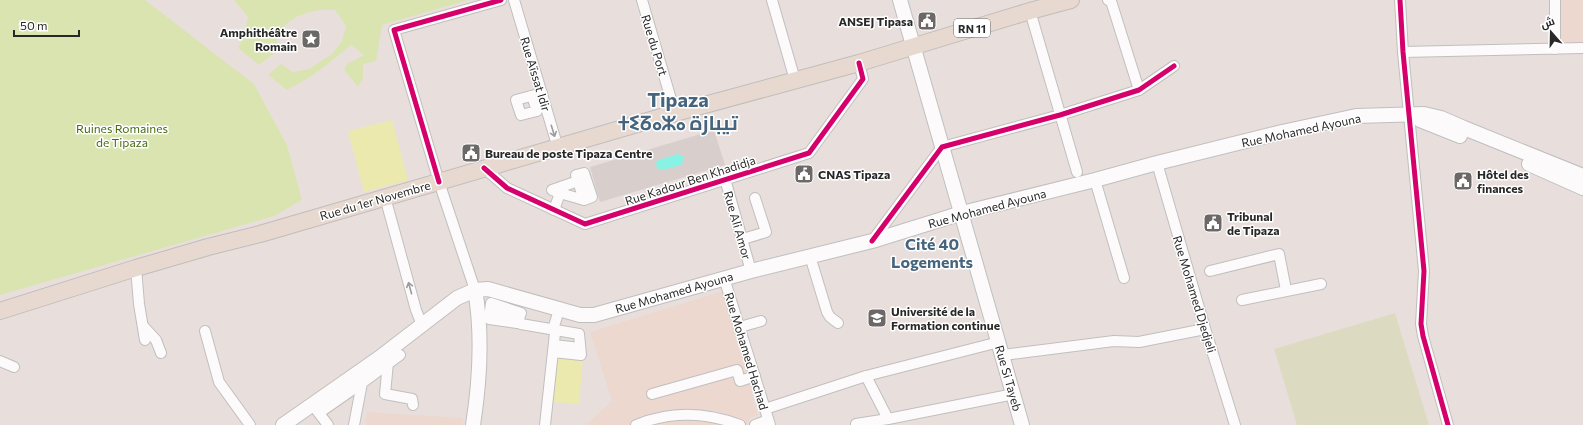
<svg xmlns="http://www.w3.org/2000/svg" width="1583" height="425" font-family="Commissioner,Cairo,'Noto Sans Tifinagh',sans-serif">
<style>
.education{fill:#ecd8cf}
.green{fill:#dae4b1}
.cemetery{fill:#dcdbc2}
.pitch{fill:#ebe9ae}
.plaza{fill:#d8cfcc}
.water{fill:#88f2e5}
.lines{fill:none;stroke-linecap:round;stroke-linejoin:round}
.street-casing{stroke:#c0bfbf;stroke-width:12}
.secondary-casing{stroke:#c0bfbf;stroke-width:16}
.primary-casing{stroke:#c0bdbb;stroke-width:18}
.street{stroke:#fcfafa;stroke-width:10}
.secondary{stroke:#fcfafa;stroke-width:14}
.primary{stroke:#e8d9d0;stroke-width:16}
.cycleway-casing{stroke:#fff;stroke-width:8}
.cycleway{stroke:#d6006c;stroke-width:5}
.oneway{stroke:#9d9c9c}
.labels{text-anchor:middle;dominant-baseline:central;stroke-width:3;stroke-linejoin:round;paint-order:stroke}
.shield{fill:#fff;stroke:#686868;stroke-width:1}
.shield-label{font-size:11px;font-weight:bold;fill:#282828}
.poi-label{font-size:12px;font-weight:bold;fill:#282828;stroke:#fff;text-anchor:start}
.street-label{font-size:12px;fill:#282828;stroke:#fff}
.park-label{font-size:12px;fill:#466b12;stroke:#fff}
.district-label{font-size:16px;font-weight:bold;fill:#45647d;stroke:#fff}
.town-label{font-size:20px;font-weight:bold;fill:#45647d;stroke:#fff}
</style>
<rect width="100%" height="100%" fill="#e8dfdc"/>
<g class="education">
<rect x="1560" y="0" width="23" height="43"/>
<polygon points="723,291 748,371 754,403 758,415 749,418 748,425 586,425 612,401 590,332"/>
<polygon points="367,412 464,418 463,425 366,425"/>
</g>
<g class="green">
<polygon points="0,0 145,0 254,84 287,145 302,200 274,216 0,295"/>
<path d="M234,0H468L382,25L376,61L363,64V78L358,87L344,70L347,64L364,55L351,45C331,62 311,78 287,90L268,75L281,64L293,72L309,69L332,54L342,41L346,26L335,10C314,8 287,15 278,36C276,41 276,47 276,52L259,65L238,48L244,36L248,17Z"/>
</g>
<polygon class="cemetery" points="1395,313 1429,425 1297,425 1274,349"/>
<g class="pitch">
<polygon points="392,120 408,180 364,192 348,131"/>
<polygon points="557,356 583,358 579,404 553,402"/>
</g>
<polygon class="plaza" points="714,130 725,165 600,202 590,167"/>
<polygon class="water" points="678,154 683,156 684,159 681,165 662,170 657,168 656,163 658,160"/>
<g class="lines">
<defs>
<g id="street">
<polyline points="514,0 558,148"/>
<polyline points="642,0 675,113"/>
<polyline points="772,0 795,80"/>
<polyline points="1108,0 1111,1 1139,90"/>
<polyline points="1400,0 1403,52 1424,271 1421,324 1423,336 1448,425"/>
<polyline points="1555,0 1555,49"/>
<polyline points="1030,11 1077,172"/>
<polyline points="1403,52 1583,48"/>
<polyline points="532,96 537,111 521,115 516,100 542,93"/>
<polyline points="1157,163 1204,325 1235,425"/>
<polyline points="484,168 507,188 585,224 809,153 863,79 859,63"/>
<polyline points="725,179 751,271"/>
<polyline points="1095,180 1124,278"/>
<polyline points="562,187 560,193 552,190 578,181"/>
<polyline points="385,197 416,310 422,325"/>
<polyline points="554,210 560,193 584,200 592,197 584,173 576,175 584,200"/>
<polyline points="743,239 766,232 755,198"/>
<polyline points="872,241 942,147 1060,115 1139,90 1174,66"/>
<polyline points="810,256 827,312 830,317 838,323"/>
<polyline points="136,268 139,304 145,340"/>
<polyline points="1210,271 1279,254 1286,290"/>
<polyline points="724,278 770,425"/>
<polyline points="475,290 439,182 394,30 501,0"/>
<polyline points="1242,300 1321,284"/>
<polyline points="490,311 515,316 518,322 517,323 489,319 491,303 521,313 518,322 521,324 579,334 581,355 553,352"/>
<polyline points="143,326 156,340 161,353"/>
<polyline points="740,327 761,321"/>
<polyline points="205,331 219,382 250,425"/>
<polyline points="554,345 580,348"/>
<polyline points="1003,355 1114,341 1139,342 1205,329"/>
<polyline points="0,361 14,367"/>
<polyline points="388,362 385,394 412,399 413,405"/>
<polyline points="866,376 888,419"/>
<polyline points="652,394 737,370 740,381 755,376"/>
<polyline points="315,408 328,425"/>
<polyline points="765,409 866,376 999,342"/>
<polyline points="319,413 362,383"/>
<polyline points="856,424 888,419 1014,394"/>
<polyline points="354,425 362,383 400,355"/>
<polyline points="545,425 555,333 554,326 559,310"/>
<path d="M636,425C670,411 706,412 740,425"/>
<polyline points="755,425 768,420"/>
</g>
<g id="secondary">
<polyline points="900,0 1022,425"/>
<polyline points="1420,120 1460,136"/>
<polyline points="1529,164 1583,188"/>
<polyline points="283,425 379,358 457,298 475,290 488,289 580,315 594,315 751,271 872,241 962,213 1095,180 1157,163 1282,132 1356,116 1424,114 1441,118 1464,128 1583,176"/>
<path d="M473,425C480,380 483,335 475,290"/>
</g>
<polyline id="primary" points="0,311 136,268 208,247 260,234 675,113 859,63 1030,11 1071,0"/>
</defs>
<use href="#street" class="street-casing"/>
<use href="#secondary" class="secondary-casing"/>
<use href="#primary" class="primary-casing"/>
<use href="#street" class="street"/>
<use href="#secondary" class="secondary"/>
<use href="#primary" class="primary"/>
<defs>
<g id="cycleway">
<polyline points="1400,0 1403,52 1424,271 1421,324 1423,336 1448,425"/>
<polyline points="484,168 507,188 585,224 809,153 863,79 859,63"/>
<polyline points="439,182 394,30 501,0"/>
<polyline points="872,241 942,147 1060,115 1139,90 1174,66"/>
</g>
</defs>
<use href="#cycleway" class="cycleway-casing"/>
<use href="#cycleway" class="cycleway"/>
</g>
<defs><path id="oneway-shaft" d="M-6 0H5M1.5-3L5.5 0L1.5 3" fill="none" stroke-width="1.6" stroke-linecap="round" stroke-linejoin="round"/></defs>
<g class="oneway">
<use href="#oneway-shaft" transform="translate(553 131) rotate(73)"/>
<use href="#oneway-shaft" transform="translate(410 288) rotate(-105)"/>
</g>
<defs>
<symbol id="civic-square" viewBox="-11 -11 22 22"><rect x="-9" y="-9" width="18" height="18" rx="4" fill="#6b6867" stroke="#fff"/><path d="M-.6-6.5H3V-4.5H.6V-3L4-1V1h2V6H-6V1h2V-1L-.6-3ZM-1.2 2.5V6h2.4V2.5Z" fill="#fff"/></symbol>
<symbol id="sight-square" viewBox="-11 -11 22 22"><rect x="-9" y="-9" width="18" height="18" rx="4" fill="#6b6867" stroke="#fff"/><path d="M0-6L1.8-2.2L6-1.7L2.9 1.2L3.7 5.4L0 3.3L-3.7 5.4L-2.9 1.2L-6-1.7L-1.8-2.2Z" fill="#fff"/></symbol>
<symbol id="university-square" viewBox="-11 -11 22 22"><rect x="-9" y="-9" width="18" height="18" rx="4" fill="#6b6867" stroke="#fff"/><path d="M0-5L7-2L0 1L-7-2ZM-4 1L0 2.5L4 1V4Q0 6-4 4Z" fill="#fff"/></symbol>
</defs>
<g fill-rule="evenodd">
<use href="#civic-square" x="916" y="10" width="22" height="22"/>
<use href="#sight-square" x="300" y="28" width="22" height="22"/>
<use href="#civic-square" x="460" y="142" width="22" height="22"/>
<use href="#civic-square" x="793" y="163" width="22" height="22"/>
<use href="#civic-square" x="1452" y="170" width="22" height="22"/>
<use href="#civic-square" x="1202" y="212" width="22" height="22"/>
<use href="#university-square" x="866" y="307" width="22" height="22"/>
</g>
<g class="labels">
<rect class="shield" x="954" y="19" width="36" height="18" rx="3"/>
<g class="shield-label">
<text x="972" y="28">RN 11</text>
</g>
<g class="poi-label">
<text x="913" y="21" text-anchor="end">ANSEJ Tipasa</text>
<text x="297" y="32" text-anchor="end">Amphithéâtre<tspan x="297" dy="14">Romain</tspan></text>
<text x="485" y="153">Bureau de poste Tipaza Centre</text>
<text x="818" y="174">CNAS Tipaza</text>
<text x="1477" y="174">Hôtel des<tspan x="1477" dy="14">finances</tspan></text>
<text x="1227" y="216">Tribunal<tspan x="1227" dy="14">de Tipaza</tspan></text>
<text x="891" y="311">Université de la<tspan x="891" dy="14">Formation continue</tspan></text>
</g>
<g class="street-label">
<text transform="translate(655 45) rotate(73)">Rue du Port</text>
<text transform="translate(536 74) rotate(73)">Rue Aïssat Idir</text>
<text transform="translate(1301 130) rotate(-12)">Rue Mohamed Ayouna</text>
<text transform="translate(690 180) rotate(-18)">Rue Kadour Ben Khadidja</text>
<text transform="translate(375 200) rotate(-16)">Rue du 1er Novembre</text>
<text transform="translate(987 208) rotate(-15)">Rue Mohamed Ayouna</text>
<text transform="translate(738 225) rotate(74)">Rue Ali Amor</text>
<text transform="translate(674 292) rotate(-16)">Rue Mohamed Ayouna</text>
<text transform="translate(1195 294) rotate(73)">Rue Mohamed Djedjeli</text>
<text transform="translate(747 351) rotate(73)">Rue Mohamed Hachad</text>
<text transform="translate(1009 378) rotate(74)">Rue Si Tayeb</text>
</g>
<g class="park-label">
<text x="122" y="128">Ruines Romaines<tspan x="122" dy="14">de Tipaza</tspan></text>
</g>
<g class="district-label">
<text x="932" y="243">Cité 40<tspan x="932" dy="18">Logements</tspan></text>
</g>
<g class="town-label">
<text x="678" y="99">Tipaza<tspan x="678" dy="23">ⵜⵉⵒⴰⵣⴰ تيبازة</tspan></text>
</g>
</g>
<g transform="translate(1551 32) rotate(340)" stroke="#ffffff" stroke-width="3" paint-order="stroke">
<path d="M0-3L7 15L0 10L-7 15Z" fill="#282828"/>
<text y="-6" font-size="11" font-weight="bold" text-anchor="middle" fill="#282828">ش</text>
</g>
<path d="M14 30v6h65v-6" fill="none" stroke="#282828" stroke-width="2"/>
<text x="20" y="30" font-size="12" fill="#282828" stroke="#ffffff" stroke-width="3" paint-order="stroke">50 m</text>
</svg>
